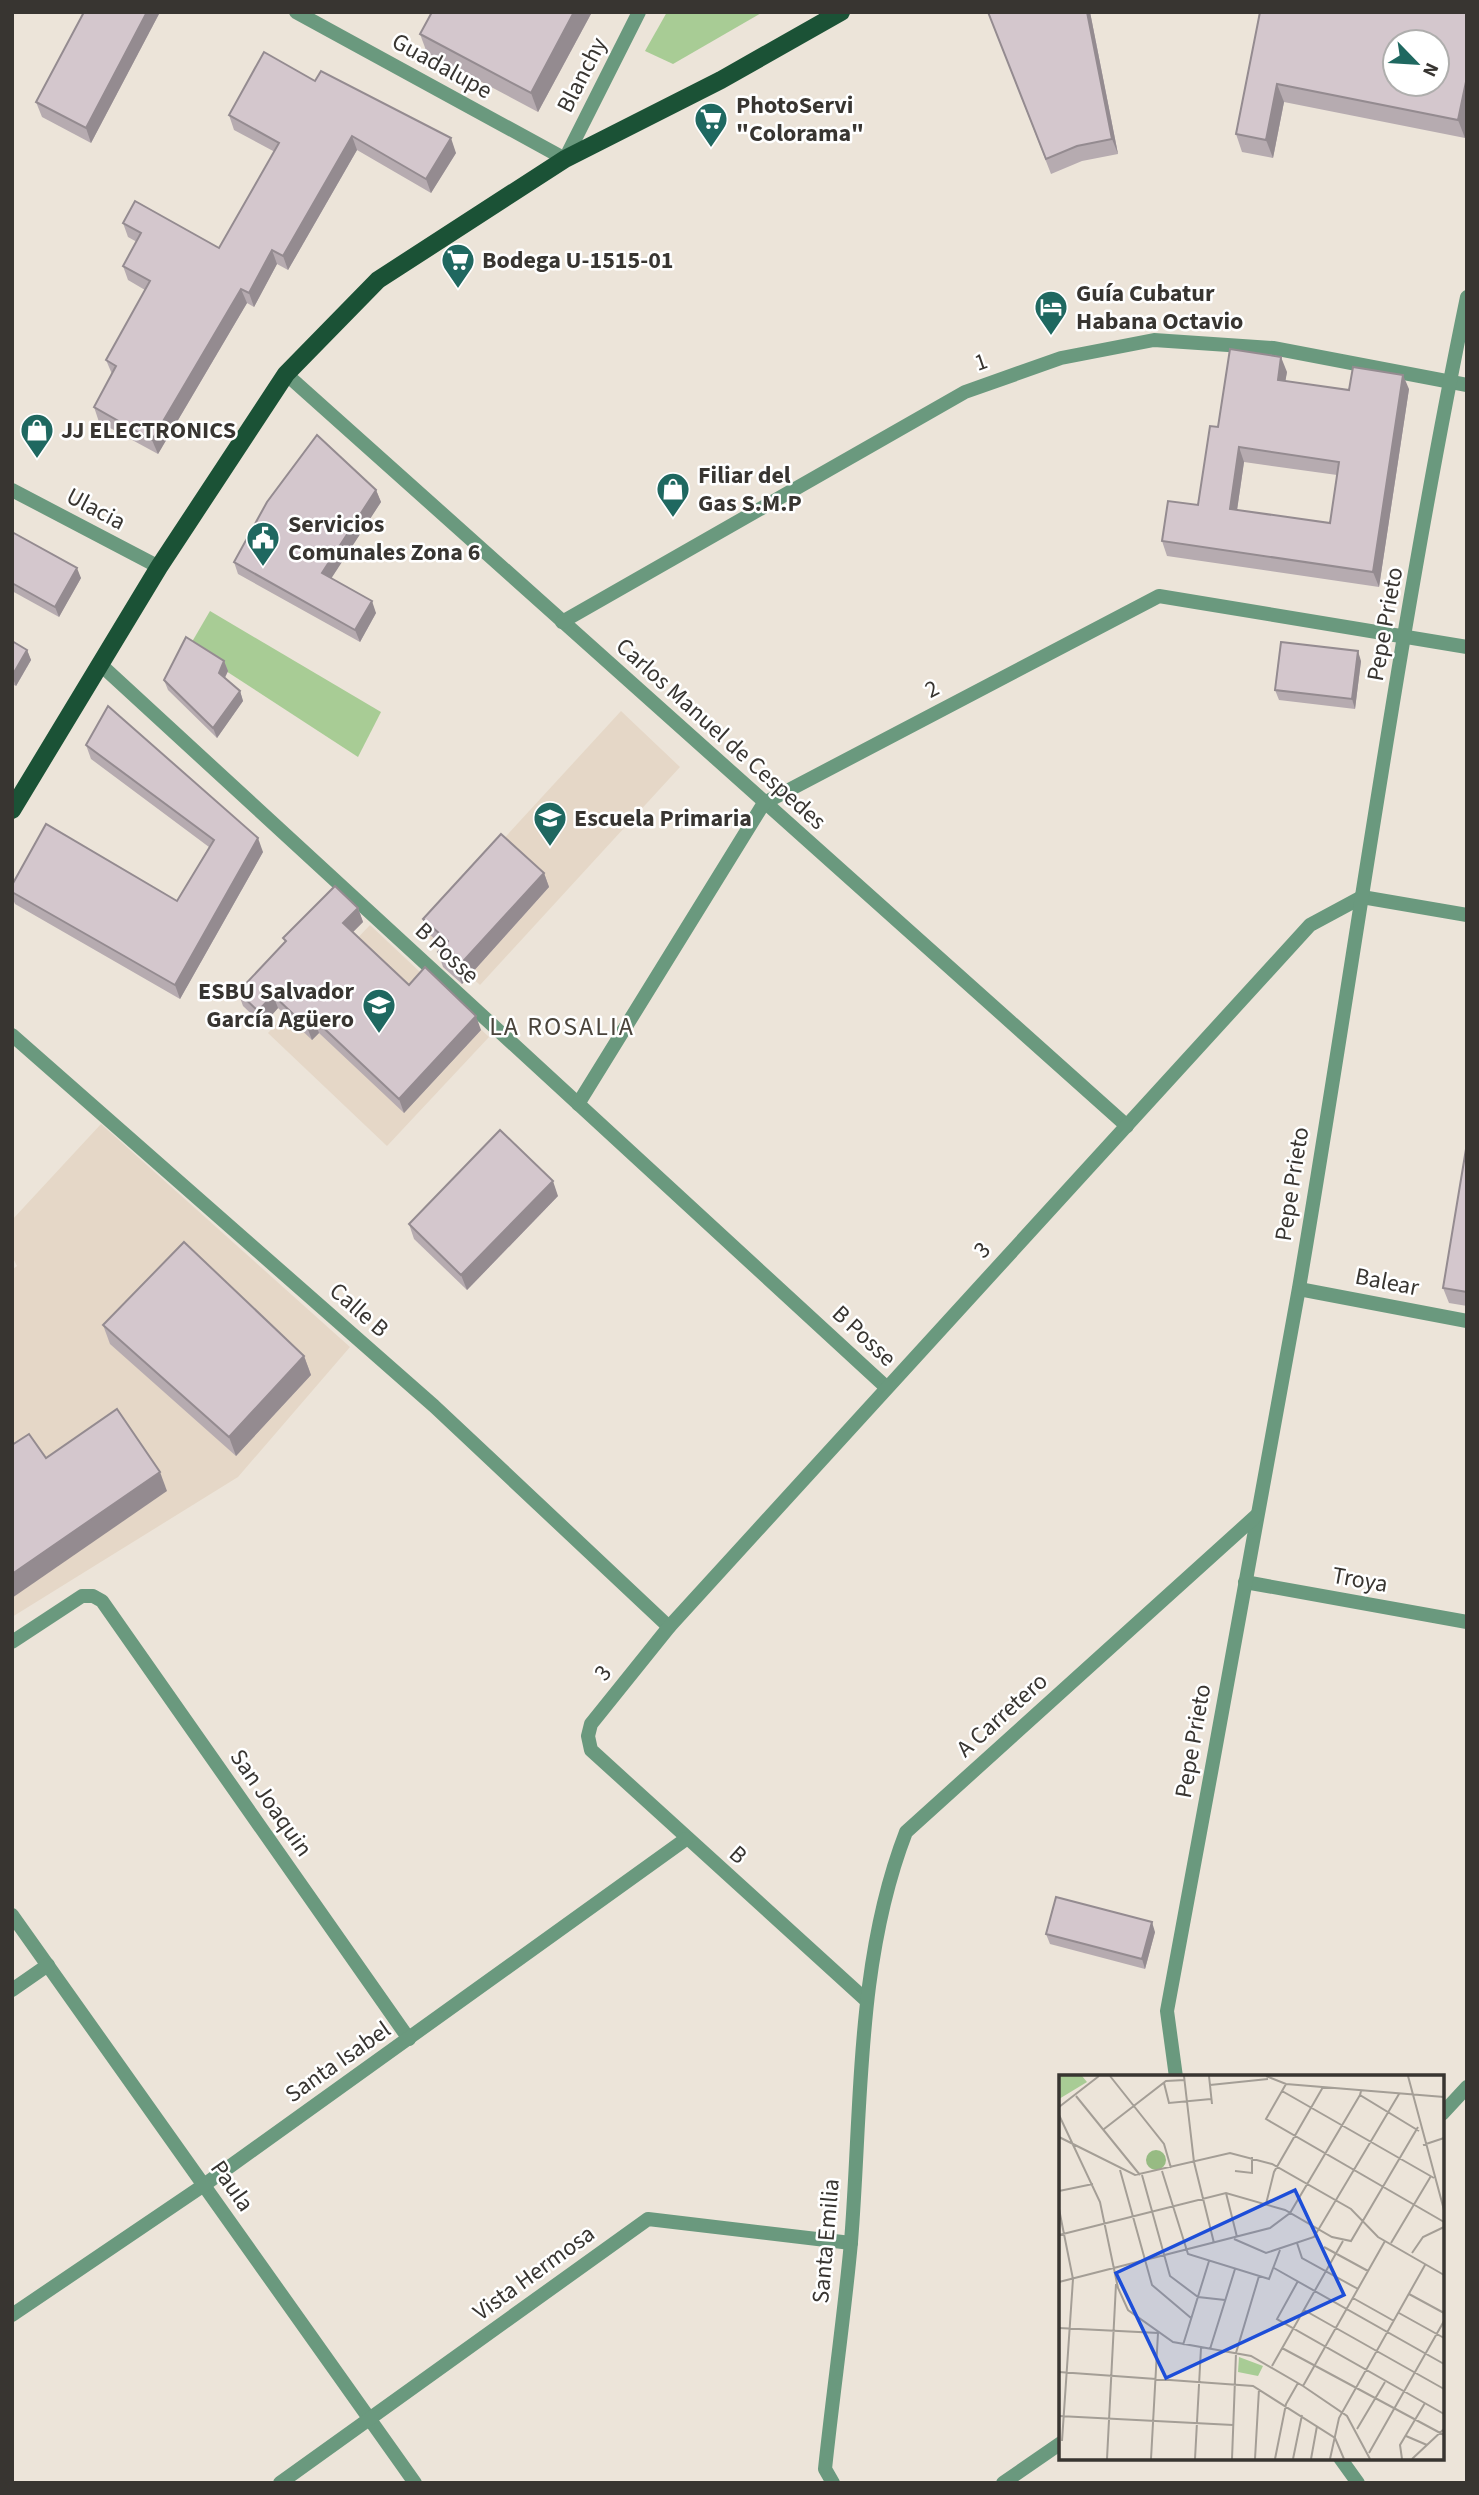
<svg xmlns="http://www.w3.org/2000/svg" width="1479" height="2495" font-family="'Source Sans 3',sans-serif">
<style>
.built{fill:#e5d7c7}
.green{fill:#a8cc95}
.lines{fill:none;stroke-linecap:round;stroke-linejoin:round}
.street{stroke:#6a997e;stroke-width:14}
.primary{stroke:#1b5236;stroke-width:18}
.wall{fill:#b6abb0;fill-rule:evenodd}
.shaded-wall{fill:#948b90}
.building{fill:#d4c7cd;stroke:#948b90;stroke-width:2;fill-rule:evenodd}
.labels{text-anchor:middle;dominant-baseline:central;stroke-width:5;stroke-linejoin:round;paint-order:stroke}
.street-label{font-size:24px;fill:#383531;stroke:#fff}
.poi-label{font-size:24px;font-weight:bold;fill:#383531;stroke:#fff;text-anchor:start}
.neighbourhood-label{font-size:26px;letter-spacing:2px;fill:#4a443b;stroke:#fff}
.inset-road{fill:none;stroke:#a49e96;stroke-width:2}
.view{fill:#1d4ed8;fill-opacity:0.15;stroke:#1d4ed8;stroke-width:3.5}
.inset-edge{fill:none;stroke:#383531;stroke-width:3.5}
</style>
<rect width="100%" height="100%" fill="#ece4d9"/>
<g class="built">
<polygon points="621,711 680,767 480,985 420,930"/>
<polygon points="370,925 489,1037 387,1146 268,1033"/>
<polygon points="101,1124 350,1347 238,1477 12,1617 12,1270 17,1266 12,1256 12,1220"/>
</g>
<g class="green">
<polygon points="667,12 763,12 673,64 645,51"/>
<polygon points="210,611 381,712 358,757 189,647"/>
</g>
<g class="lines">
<g class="street">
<polyline points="296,12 565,159 639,12"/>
<polyline points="286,374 1127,1126"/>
<polyline points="12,490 159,567"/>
<polyline points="562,622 965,392 1061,358 1154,340 1273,348 1467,385"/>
<polyline points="101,665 886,1387"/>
<polyline points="12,1035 434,1406 669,1627"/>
<polyline points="578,1104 764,803 1159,596 1467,647"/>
<polyline points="1299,1289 1467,1321"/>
<polyline points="1245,1582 1467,1622"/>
<polyline points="12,1642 82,1596 93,1596 102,1601 409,2039"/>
<polyline points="12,1915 415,2483"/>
<polyline points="12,1990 48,1965"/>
<polyline points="867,2001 591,1750 588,1736 591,1724 669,1627 1310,925 1362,897 1467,915"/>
<path d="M1176,2077L1167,2011C1211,1770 1257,1530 1299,1288C1355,958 1399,625 1467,297"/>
<polyline points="1442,2114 1467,2087"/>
<polyline points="12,2315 204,2185 686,1839"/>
<polyline points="1340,2458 1358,2483"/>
<polyline points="280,2483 648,2219 851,2243"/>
<path d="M833,2483L825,2469C833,2393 844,2318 851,2242C862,2105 856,1961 906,1832L1257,1515"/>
<polyline points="1003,2483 1061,2443"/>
</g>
<polyline class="primary" points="12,810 159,567 286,374 378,280 565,159 721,80 841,12"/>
</g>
<g class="wall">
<polygon points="84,12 160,12 91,143 42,117 36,102"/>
<polygon points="592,12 538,112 427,53 420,34"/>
<polygon points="988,12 1090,12 1118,154 1082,161 1051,174"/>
<polygon points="1260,12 1467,12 1465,138 1284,102 1273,158 1242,152 1236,134"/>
<polygon points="315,81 456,153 431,193 357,150 288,270 277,264 254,307 247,303 158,454 99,422 94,407 112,374 106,360 145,290 128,280 123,266 137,242 128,237 123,223 219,248 275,152 234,130 229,115"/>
<path d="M1287,372L1285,381L1349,390L1409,389L1379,587L1167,556L1162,541L1198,505L1218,427ZM1244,462L1337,475L1330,523L1237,510Z"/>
<polygon points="376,490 381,502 331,578 376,613 360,642 238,574 234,562"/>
<polygon points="12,532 81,578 59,617 12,591"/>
<polygon points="12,641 27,650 31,660 16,686 12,684"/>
<polygon points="224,661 228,671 225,678 240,691 243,701 217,738 168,690 164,680"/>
<polygon points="1361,661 1355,709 1279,700 1275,690"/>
<polygon points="86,745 263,852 180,999 15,904 12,897 12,885 177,901 209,847 91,759"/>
<polygon points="544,873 549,887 462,984 443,967 438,952 443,946 429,934 423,919"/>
<polygon points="358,908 363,922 353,932 409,985 481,1030 404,1113 319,1033 312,1040 278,1008 263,1025 243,1006 238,992 285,942 283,938"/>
<polygon points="1467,1143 1467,1306 1449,1303 1443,1288"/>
<polygon points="558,1196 467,1290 414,1239 409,1224"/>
<polygon points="103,1325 304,1356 311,1375 236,1456 110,1344"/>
<polygon points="1155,1932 1145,1969 1050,1944 1046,1934"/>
</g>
<g class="shaded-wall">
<polygon points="147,12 160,12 91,143 86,128"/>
<polygon points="574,12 592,12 538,112 531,93"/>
<polygon points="1087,12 1090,12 1118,154 1112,139"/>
<polygon points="1467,77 1467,128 1465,138 1458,120"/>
<polygon points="1277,84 1284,102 1273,158 1266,140"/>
<polygon points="352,136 357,150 288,270 283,256"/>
<polygon points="451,138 456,153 431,193 426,179"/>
<polygon points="272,250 277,264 254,307 249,293"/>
<polygon points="241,289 247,303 158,454 152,440"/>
<polygon points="1281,357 1287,372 1283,395 1278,380"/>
<polygon points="1403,375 1409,389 1379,587 1373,572"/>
<polygon points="1239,447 1244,462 1235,524 1230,509"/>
<polygon points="376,490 381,502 327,585 322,573"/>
<polygon points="77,568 81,578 59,617 55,607"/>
<polygon points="372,601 376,613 360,642 355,630"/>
<polygon points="27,650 31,660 16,686 12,676"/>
<polygon points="1358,651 1361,661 1355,709 1352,699"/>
<polygon points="224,661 228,671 222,683 219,673"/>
<polygon points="240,691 243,701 217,738 213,728"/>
<polygon points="258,838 263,852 180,999 175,985"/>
<polygon points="544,873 549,887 462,984 456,969"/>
<polygon points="358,908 363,922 348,937 343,923"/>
<polygon points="273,995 278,1008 263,1025 258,1011"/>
<polygon points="476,1016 481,1030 404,1113 399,1099"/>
<polygon points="314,1019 319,1033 312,1040 307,1027"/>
<polygon points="553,1181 558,1196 467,1290 461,1275"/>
<polygon points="304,1356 311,1375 236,1456 229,1437"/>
<polygon points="160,1472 167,1491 12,1598 12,1574"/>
<polygon points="1152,1922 1155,1932 1145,1969 1142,1959"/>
</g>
<g class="building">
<polygon points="84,12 147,12 86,128 36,102"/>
<polygon points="432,12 574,12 531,93 420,34"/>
<polygon points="988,12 1087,12 1112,139 1077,146 1046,159"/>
<path d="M1260,12H1467V77L1458,120L1277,84L1266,140L1236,134ZM1395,42H1437V84H1395Z"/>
<polygon points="264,52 315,81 321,71 451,138 426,179 352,136 283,256 272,250 249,293 241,289 152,440 94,407 116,366 106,360 150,281 123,266 141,233 123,223 135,201 219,248 279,143 229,115"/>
<path d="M1230,349L1281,357L1278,380L1349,390L1353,367L1403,375L1373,572L1162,541L1168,501L1198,505L1210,426L1218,427ZM1239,447L1339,462L1330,523L1230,509Z"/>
<polygon points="317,435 376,490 322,573 372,601 355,630 234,562 267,502"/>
<polygon points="12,532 77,568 55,607 12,583"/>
<polygon points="186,637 224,661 219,673 240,691 213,728 164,680"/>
<polygon points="12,641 27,650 12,676"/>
<polygon points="1281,642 1358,651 1352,699 1275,690"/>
<polygon points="108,706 258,838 175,985 12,892 12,885 46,824 177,901 214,840 86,745"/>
<polygon points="501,834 544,873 456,969 438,952 448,941 423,919"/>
<polygon points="335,886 358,908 343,923 409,985 425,967 476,1016 399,1099 314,1019 307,1027 273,995 258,1011 238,992 286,941 283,938"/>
<polygon points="500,1130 553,1181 461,1275 409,1224"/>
<polygon points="1467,1143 1467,1292 1443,1288"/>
<polygon points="184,1242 304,1356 229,1437 103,1325"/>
<polygon points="117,1409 160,1472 12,1574 12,1445 29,1434 46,1458"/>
<polygon points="1056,1897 1152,1922 1142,1959 1046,1934"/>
</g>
<defs>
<symbol id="supermarket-pin" viewBox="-11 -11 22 30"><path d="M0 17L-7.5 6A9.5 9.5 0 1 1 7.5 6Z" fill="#1f6860" stroke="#fff"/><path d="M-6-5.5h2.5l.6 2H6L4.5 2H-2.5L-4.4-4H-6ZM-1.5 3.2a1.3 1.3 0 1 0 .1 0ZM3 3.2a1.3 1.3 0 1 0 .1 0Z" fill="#fff"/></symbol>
<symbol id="hotel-pin" viewBox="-11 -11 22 30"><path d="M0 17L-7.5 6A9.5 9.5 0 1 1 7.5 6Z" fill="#1f6860" stroke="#fff"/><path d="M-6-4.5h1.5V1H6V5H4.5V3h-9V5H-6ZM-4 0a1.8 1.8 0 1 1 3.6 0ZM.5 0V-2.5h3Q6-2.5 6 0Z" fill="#fff"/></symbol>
<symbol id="shop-pin" viewBox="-11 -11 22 30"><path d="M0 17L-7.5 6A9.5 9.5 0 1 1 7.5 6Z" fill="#1f6860" stroke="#fff"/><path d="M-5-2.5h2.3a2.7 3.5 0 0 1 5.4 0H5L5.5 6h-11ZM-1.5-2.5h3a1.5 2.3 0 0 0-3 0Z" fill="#fff"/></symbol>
<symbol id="civic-pin" viewBox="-11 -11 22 30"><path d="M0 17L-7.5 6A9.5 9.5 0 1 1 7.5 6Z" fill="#1f6860" stroke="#fff"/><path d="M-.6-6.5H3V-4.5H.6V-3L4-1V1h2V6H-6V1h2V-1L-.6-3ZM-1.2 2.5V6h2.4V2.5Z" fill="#fff"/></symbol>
<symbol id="school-pin" viewBox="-11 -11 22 30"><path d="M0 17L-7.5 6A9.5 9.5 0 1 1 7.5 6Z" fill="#1f6860" stroke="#fff"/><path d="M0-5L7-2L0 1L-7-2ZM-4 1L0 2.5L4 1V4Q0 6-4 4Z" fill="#fff"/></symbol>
</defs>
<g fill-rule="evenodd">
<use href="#supermarket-pin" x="692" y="100" width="38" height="52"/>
<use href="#supermarket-pin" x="439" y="241" width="38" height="52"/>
<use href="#hotel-pin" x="1032" y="288" width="38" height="52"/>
<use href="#shop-pin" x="18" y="411" width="38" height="52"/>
<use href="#shop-pin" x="654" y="470" width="38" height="52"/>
<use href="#civic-pin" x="244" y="519" width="38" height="52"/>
<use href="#school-pin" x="531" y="799" width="38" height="52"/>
<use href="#school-pin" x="360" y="986" width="38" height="52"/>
</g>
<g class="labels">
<g class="street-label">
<text transform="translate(442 66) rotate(29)">Guadalupe</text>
<text transform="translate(582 75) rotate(-63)">Blanchy</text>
<text transform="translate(981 362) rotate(-19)">1</text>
<text transform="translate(96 509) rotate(28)">Ulacia</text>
<text transform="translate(1385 624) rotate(-80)">Pepe Prieto</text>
<text transform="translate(932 689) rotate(-28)">2</text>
<text transform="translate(721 734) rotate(42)">Carlos Manuel de Cespedes</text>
<text transform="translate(447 953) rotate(43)">B Posse</text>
<text transform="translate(1292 1184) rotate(-81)">Pepe Prieto</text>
<text transform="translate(982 1250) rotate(-47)">3</text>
<text transform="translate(1387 1282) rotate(11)">Balear</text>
<text transform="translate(359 1310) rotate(41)">Calle B</text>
<text transform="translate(864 1336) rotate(43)">B Posse</text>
<text transform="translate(1360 1580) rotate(10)">Troya</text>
<text transform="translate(603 1673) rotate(-51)">3</text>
<text transform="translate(1002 1715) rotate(-42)">A Carretero</text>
<text transform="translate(1193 1741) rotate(-80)">Pepe Prieto</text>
<text transform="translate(271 1803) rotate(55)">San Joaquin</text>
<text transform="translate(738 1855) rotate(42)">B</text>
<text transform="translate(338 2062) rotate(-35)">Santa Isabel</text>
<text transform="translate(232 2186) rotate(55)">Paula</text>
<text transform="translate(826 2241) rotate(-85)">Santa Emilia</text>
<text transform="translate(534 2273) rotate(-36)">Vista Hermosa</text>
</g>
<g class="poi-label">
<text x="736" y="105">PhotoServi<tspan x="736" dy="28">"Colorama"</tspan></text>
<text x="482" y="260">Bodega U-1515-01</text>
<text x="1076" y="293">Guía Cubatur<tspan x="1076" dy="28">Habana Octavio</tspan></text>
<text x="61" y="430">JJ ELECTRONICS</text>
<text x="698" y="475">Filiar del<tspan x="698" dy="28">Gas S.M.P</tspan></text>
<text x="288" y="524">Servicios<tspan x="288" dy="28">Comunales Zona 6</tspan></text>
<text x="574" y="818">Escuela Primaria</text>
<text x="354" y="991" text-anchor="end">ESBU Salvador<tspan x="354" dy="28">García Agüero</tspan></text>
</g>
<g class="neighbourhood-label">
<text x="562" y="1026">LA ROSALIA</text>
</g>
</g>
<g transform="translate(1059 2075)">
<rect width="385" height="385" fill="#ece4d9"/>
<path d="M0,1H23L28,7L0,24ZM180,282L204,291L199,301L179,297Z" fill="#a8cc95"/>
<path d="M87 85a10 10 0 1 1 20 0a10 10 0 1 1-20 0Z" fill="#97bb83"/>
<path class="inset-road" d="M51,1L105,69L112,93M125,1L135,87L155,168M150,1L153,29M207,1L227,9L385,22M349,1L385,135M105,8L110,28L152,24M227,9L207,44L385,147M151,10L209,4M223,16L375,103M302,16L301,20L360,56M17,21L81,100M0,32L40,1M0,40L41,127L59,213L69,235L114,267L192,281L244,311L288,341L311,384M45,54L107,6L126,5M0,62L76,100L171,78L213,89L292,134L319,162L385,200M364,70L385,63M61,95L93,210L132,243M103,96L129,179L210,204L221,175M176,96L193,98V82M83,100L111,201L139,222L166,225M0,116L34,109M167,118L178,162M207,129L215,97L264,12M0,134L14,204L3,366M0,160L167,118L226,135L273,162L292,166L359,52M175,164L207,178L255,162L340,19M238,168L243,183L299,214M332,168L372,101M265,172L309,196M353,178L364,162L385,152M215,193L385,289M239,206L218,244L385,339M0,207L211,153L231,138L301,20M350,219L385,238M294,223L335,246M245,235L385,314M340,238L385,263M0,253L99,258L92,384M124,270L150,186M223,273L385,360M151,274L176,194M213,291L284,166M0,297L194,311L276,363L285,384M244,311L326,166M0,341L174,350M298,354L326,307M347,361L368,370M310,378L385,246M48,384L57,209M136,384L142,273M173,384L177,278L200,201M196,384L200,314M216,384L227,329L239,308M234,384L243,340M252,384L258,351M271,384L280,343L366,190M343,384L341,370L366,328M353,384L385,354"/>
<path class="view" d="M236,115L285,220L107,303L57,198Z"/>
<rect width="385" height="385" class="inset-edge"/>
</g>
<rect width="1479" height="2495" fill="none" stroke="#383531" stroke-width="28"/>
<g transform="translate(1416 63) rotate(115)"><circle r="33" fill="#ffffff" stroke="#afaead" stroke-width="2"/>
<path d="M0-5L12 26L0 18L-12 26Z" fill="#1f6860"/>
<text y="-10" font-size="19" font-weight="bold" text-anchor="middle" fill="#383531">N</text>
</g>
</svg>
